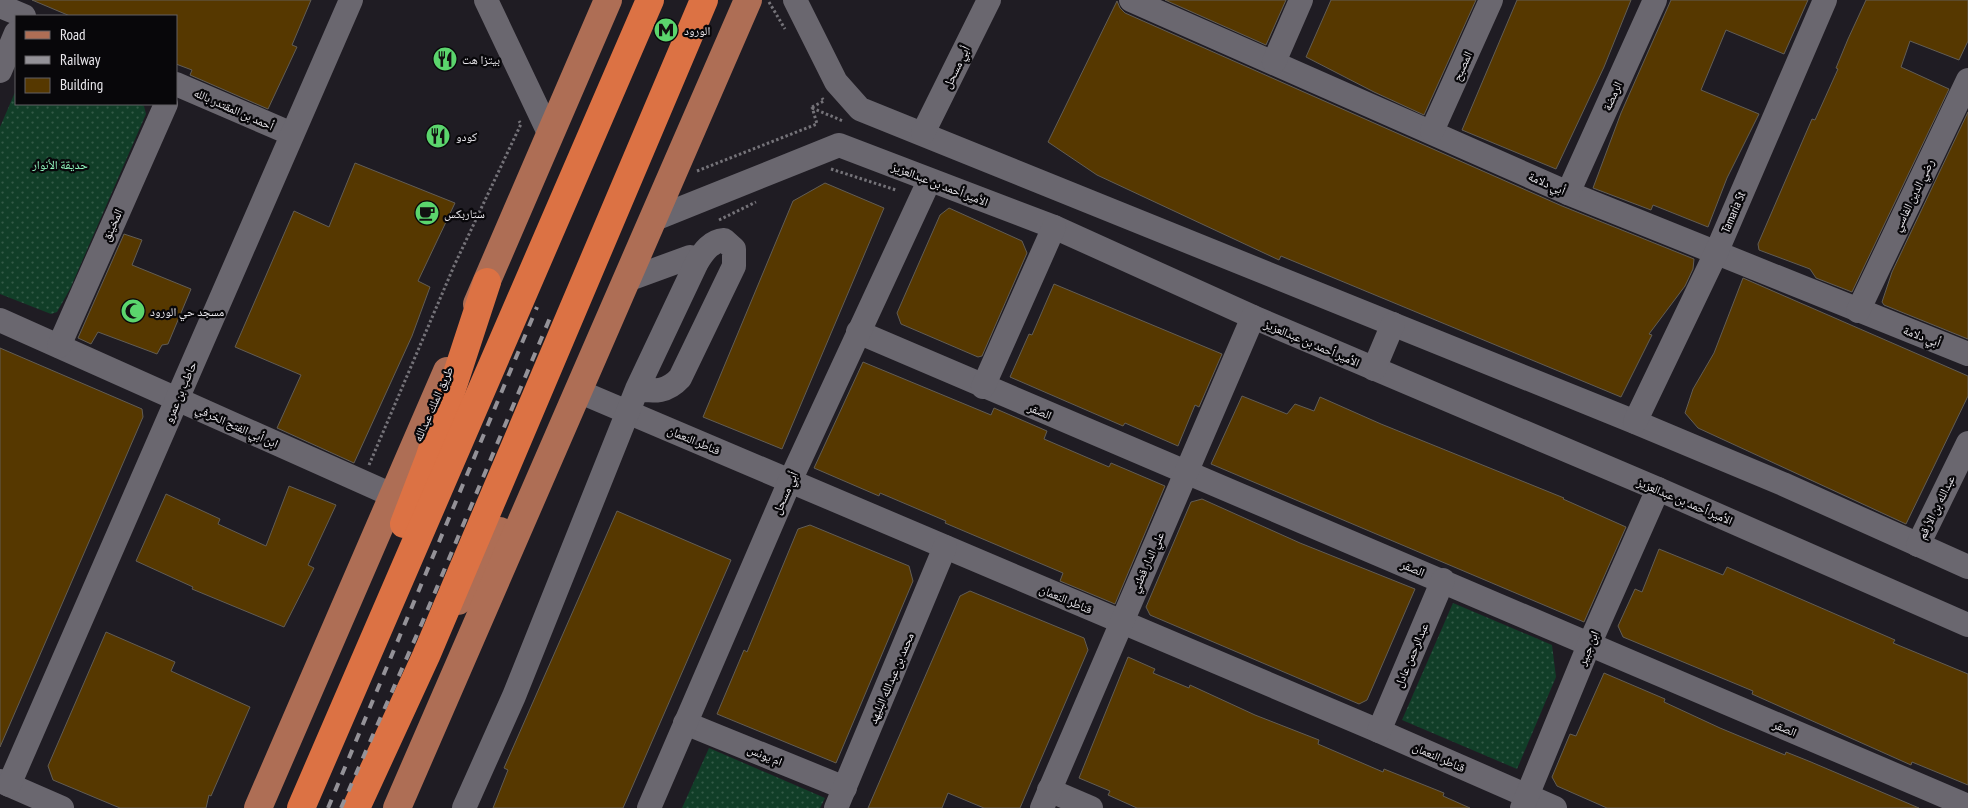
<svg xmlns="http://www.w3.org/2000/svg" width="1968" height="808" font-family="'PT Sans Narrow','Noto Naskh Arabic',sans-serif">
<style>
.grass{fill:url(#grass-dots)}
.building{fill:#563800;stroke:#625d55}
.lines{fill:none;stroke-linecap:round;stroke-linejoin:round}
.path{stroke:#757379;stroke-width:3;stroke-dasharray:2.5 2.5;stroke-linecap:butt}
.minor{stroke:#6a676f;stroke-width:24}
.major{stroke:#ae6e55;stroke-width:28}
.highway{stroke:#dc7244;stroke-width:28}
.rail{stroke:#949298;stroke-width:4;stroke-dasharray:9 9;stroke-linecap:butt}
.labels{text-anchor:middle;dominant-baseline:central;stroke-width:4.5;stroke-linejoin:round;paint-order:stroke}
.poi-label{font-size:12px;fill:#eae8ed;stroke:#08070a;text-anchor:start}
.street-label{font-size:12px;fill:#eae8ed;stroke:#08070a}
.park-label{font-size:12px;fill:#95fdc3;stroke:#08070a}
</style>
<defs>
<pattern id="grass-dots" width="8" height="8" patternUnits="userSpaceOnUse" patternTransform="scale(1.25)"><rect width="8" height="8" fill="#113e28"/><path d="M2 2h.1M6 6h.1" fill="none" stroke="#345a48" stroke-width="1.8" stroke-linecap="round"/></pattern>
</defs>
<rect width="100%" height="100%" fill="#1f1c23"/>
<g class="grass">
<polygon points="16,90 16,104 139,104 144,106 146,114 70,289 57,312 51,314 0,294 0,127"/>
<polygon points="1453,603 1552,645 1556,677 1517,769 1402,720"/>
<polygon points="709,748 825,798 820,808 682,808"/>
</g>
<g class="building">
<polygon points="32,0 311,0 292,45 297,47 268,109 190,75 192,70 176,64 176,16 70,16"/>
<polygon points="1165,0 1286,0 1266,45"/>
<polygon points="1331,0 1476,0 1424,115 1374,92 1306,57"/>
<polygon points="1517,0 1631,0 1604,67 1556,169 1462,130"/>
<polygon points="1671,0 1808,0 1784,54 1726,30 1701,90 1759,114 1727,178 1708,227 1653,205 1651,210 1593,188 1621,113"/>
<polygon points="1866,0 1968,0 1968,41 1959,60 1910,41 1901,67 1949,89 1852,292 1816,278 1810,269 1759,250 1758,244 1812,119 1815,120 1838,69 1836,68 1848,39"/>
<polygon points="1117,1 1120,8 1125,13 1562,206 1694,259 1693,269 1685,286 1649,334 1652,335 1621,397 1281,256 1279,260 1097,175 1048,142"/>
<polygon points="1968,112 1968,339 1884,305 1882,302 1892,272"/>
<polygon points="355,163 455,203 418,281 430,287 412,336 354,463 277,428 301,375 235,347 294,211 329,227"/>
<polygon points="825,183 884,208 782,449 703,417 793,201"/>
<polygon points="949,208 1022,241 1027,253 982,356 978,357 901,324 897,313 940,215"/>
<polygon points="124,234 142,240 132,265 191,289 168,344 162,345 157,354 98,332 91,344 78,338"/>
<polygon points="1743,278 1968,376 1968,396 1906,524 1698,428 1685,413 1693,389 1714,353"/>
<polygon points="1054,284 1222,354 1199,407 1195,405 1178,446 1125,423 1123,426 1010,377 1029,334 1032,335"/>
<polygon points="0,348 142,409 143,417 0,747"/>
<polygon points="863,362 991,415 994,408 1047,431 1044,439 1109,467 1111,463 1165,486 1115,604 1060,581 1063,573 945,523 946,521 880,493 879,496 814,468"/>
<polygon points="1242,396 1287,414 1295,404 1314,411 1320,397 1381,424 1564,498 1563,499 1626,527 1584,622 1211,464"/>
<polygon points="289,486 336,505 308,565 314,568 284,627 192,589 193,587 136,561 166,494 220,519 218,524 266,546"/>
<polygon points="1202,499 1300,543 1415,589 1367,700 1359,704 1150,615 1146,607 1191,502"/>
<polygon points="617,511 731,560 623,808 493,808 508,770 504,768"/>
<polygon points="810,525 909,566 913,581 836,763 717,714 744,650 747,652 798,529"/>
<polygon points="1659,549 1723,575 1727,567 1895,640 1893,643 1968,674 1968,785 1912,762 1911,765 1752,694 1753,691 1623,637 1618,626 1635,589 1642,592"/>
<polygon points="970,591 1084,638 1088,650 1020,808 984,808 948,793 942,808 868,808 960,596"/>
<polygon points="106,632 175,662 171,671 250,707 211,796 209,795 206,808 120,808 53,780 48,766"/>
<polygon points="1128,657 1155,669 1153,673 1189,688 1190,685 1255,715 1319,740 1318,744 1383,772 1384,769 1444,793 1443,796 1470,808 1137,808 1108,795 1110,791 1079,778"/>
<polygon points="1604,673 1665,699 1664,702 1720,728 1785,755 1786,752 1811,762 1919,808 1607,808 1557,786 1552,777 1570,734 1576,736"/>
</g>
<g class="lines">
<g class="path">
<polyline points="769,2 785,29"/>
<polyline points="812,107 824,101 822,98"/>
<polyline points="812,108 843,121"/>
<polyline points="831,169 896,190"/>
<polyline points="697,171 817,124 812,107"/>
<polyline points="719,220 756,202"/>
<polyline points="369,465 454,266 521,124 519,121"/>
</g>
<g class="minor">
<polyline points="486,0 550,135"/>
<polyline points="795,0 836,82 860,109 1635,422 1783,484 1968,567"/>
<polyline points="1131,0 1568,193 1968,354"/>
<polyline points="0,6 24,16"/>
<polyline points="1274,62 1301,0"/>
<polyline points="0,71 16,33"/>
<polyline points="176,84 292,134"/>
<polyline points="1432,131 1491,0"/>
<polyline points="923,133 989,0"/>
<polyline points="1568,193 1655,0"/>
<polyline points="652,220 839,145 1054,227 1253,317 1658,489 1968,625"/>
<polyline points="627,280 690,257 697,262"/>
<polyline points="1858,311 1968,80"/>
<polyline points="0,320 392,495"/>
<polyline points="858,332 1968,806"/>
<polyline points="59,346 166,104"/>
<polyline points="1374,369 1393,324"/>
<polyline points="983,387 1054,227"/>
<polyline points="578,391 1379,731 1555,808"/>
<polyline points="1635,422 1716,253 1825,0"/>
<polyline points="1918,545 1968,443"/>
<polyline points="685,723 845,788"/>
<polyline points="1379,731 1443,580"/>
<polyline points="0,781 62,808"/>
<polyline points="9,785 351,0"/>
<polyline points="1049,790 1091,808"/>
<path d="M464,808L514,696L637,389L697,262C704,251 711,241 724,240L734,249V266L680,378C667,392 655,392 637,389"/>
<polyline points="649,808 790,481 929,181"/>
<polyline points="836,808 945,547"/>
<polyline points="1042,808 1253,317"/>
<polyline points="1522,808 1589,645 1658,489"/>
</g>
<g class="major">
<polyline points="477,304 608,0"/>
<polyline points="458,601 500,531"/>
<polyline points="258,808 447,371"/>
<polyline points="397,808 748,0"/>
</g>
<g class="highway">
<polyline points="404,524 429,459 487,282"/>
<polyline points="301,808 650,0"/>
<polyline points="356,808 426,656 704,0"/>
</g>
<g class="rail">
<polyline points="328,808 537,307"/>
<polyline points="341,808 422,623 552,313"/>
</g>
</g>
<defs>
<symbol id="metro-disc" viewBox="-11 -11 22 22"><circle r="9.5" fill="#5bd56d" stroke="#08070a"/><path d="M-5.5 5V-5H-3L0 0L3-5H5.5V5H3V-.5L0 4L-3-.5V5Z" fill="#111"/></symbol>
<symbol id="restaurant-disc" viewBox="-11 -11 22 22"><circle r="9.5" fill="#5bd56d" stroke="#08070a"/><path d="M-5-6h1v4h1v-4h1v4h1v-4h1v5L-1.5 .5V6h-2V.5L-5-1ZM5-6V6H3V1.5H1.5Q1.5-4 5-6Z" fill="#111"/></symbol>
<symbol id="cafe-disc" viewBox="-11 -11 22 22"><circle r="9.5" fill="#5bd56d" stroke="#08070a"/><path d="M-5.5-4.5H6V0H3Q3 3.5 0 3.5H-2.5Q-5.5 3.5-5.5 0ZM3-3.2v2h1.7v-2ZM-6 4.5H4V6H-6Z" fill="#111"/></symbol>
<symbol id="mosque-disc" viewBox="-11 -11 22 22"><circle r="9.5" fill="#5bd56d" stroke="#08070a"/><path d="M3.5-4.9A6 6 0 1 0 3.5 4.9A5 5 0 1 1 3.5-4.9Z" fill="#111"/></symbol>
</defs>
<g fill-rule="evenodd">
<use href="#metro-disc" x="652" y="16" width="28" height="28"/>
<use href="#restaurant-disc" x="431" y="45" width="28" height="28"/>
<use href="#restaurant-disc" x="424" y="122" width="28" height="28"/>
<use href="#cafe-disc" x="413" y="199" width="28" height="28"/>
<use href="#mosque-disc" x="119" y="297" width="28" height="28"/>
</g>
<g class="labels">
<g class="poi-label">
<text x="684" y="30">الورود</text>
<text x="462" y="59">بيتزا هت</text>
<text x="456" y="136">كودو</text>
<text x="444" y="213">ستاربكس</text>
<text x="150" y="311">مسجد حي الورود</text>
</g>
<g class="street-label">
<text transform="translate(1462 66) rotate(-66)">المصبح</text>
<text transform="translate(956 67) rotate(-64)">أبي مسحل</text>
<text transform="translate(1612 96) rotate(-66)">الرمضة</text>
<text transform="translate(234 109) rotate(24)">أحمد بن المقتدر بالله</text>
<text transform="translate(1547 183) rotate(24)">أبي دلامة</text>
<text transform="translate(940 184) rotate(21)">الأمير أحمد بن عبدالعزيز</text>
<text transform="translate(1913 195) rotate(-64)">رضي الدين الفاسي</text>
<text transform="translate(1733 212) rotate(-67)">Tamaria St</text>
<text transform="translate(112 225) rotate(-66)">المخينق</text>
<text transform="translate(1922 336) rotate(21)">أبي دلامة</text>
<text transform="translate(1312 343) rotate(23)">الأمير أحمد بن عبدالعزيز</text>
<text transform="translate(180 392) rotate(-67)">حاطب بن عمرو</text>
<text transform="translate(433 404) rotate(-66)">طريق الملك عبدالله</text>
<text transform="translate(1040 411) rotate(23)">الصقر</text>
<text transform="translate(237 426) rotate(24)">ابن أبي الفتح الخرفي</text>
<text transform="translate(694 440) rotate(23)">قناطر النعمان</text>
<text transform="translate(785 493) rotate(-66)">أبي مسحل</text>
<text transform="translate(1685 501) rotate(23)">الأمير أحمد بن عبدالعزيز</text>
<text transform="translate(1936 507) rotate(-64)">عبدالله بن الأرقم</text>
<text transform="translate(1147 562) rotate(-66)">علي الدار قطني</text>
<text transform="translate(1413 568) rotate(23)">الصقر</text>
<text transform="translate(1066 599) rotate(23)">قناطر النعمان</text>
<text transform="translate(1588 648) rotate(-67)">ابن جبير</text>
<text transform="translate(1411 655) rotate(-67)">عبدالرحمن عادل</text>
<text transform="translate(891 678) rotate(-67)">محمد بن عبدالله البليهد</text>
<text transform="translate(1785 728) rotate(23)">الصقر</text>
<text transform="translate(765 755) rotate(22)">ام يونس</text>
<text transform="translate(1439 757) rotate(24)">قناطر النعمان</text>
</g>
<g class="park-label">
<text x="60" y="164">حديقة الأنوار</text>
</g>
</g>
<rect x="15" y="15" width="162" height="90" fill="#08070a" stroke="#626165"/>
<rect x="25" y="31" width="25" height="8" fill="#ae6e55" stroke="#626165"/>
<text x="60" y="40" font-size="15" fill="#eae8ed">Road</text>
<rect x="25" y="56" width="25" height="8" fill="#949298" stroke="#626165"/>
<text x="60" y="65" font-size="15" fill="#eae8ed">Railway</text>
<rect x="25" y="78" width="25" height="15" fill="#563800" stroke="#626165"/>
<text x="60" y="90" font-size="15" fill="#eae8ed">Building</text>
</svg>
